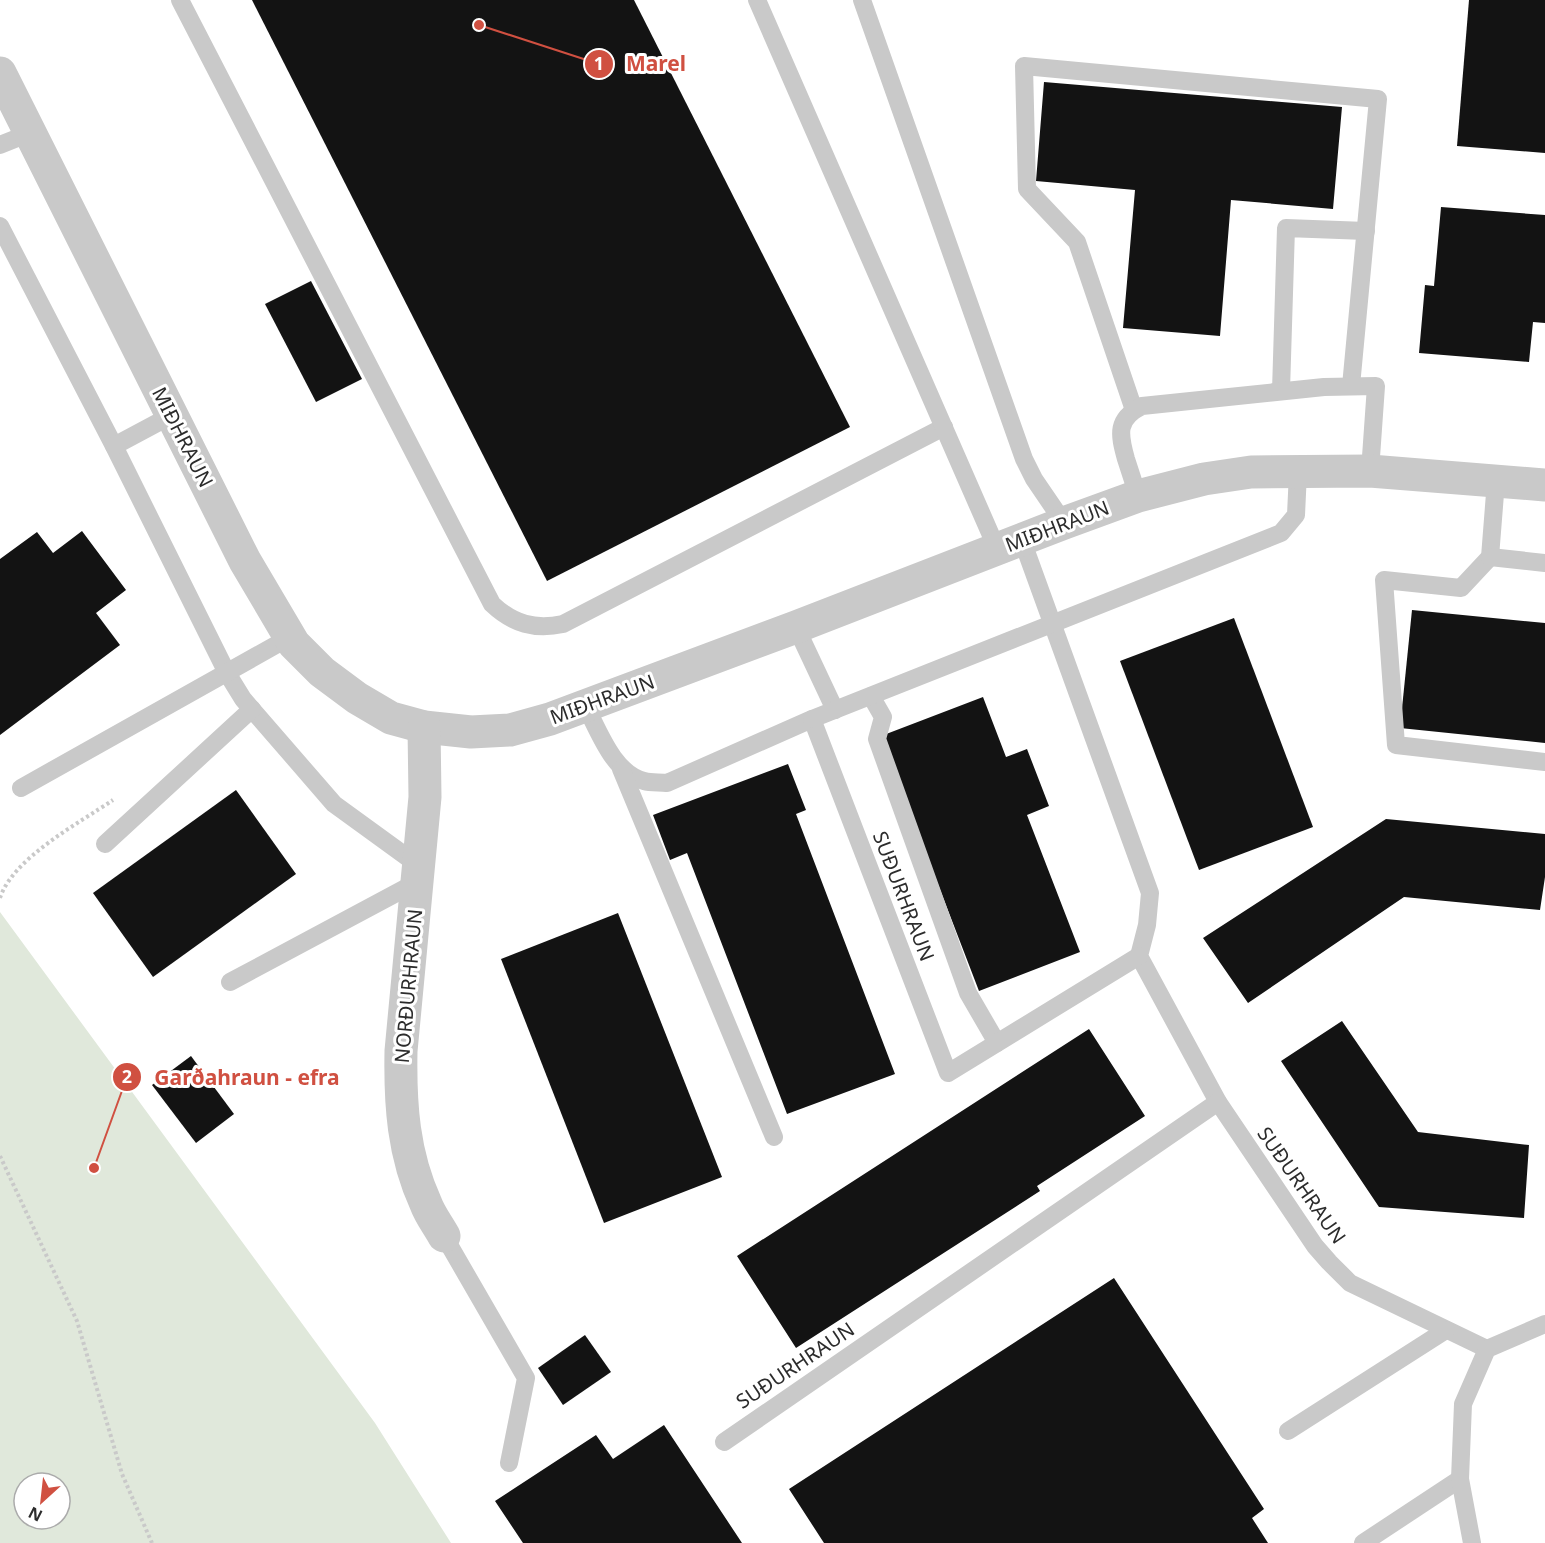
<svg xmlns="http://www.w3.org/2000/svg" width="1545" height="1543" font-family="'Noto Sans',sans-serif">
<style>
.green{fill:#e0e8db;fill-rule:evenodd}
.building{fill:#131313}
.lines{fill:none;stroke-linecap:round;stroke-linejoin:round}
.path{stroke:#c9c9c9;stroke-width:4;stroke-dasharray:3 3;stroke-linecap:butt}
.lane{stroke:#c9c9c9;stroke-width:18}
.street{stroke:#c9c9c9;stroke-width:33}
.labels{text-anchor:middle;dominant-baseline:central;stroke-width:6;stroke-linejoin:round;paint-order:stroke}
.street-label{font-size:20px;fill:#2c2c2c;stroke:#fff}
.leader{fill:none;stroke:#d05041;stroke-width:2}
.callout-dot{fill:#d05041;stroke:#fff;stroke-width:2}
.mark-label{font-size:18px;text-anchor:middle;font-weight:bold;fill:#fff}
.callout-label{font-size:21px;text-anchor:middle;font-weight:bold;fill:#d05041;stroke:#fff;stroke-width:6;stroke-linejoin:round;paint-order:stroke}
</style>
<rect width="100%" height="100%" fill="#fff"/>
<path class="green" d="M0,912L375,1423L451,1543H0ZM24,1483H60V1519H24Z"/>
<g class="building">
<polygon points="252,0 634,0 850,427 547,581"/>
<polygon points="1469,0 1545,0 1545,153 1457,146"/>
<polygon points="1044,82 1342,107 1333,209 1231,200 1220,336 1123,328 1135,190 1036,181"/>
<polygon points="1441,207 1545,215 1545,323 1533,322 1529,362 1419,353 1425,285 1434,286"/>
<polygon points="311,281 362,379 316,402 265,304"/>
<polygon points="82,531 126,590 96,613 120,645 0,735 0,559 37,532 53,553"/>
<polygon points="1412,610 1545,623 1545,743 1400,728"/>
<polygon points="1234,618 1313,827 1199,870 1120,661"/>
<polygon points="983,697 1006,757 1027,749 1049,806 1027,815 1080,952 979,991 881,736"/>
<polygon points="788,764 806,810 796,814 895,1074 787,1114 687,853 670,860 653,815"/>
<polygon points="236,790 296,874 153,977 93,893"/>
<polygon points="1386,819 1545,834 1545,877 1540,910 1404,897 1248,1003 1203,938"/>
<polygon points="618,913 722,1177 604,1223 501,959"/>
<polygon points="1342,1021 1418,1132 1529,1145 1524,1218 1379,1207 1281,1061"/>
<polygon points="1089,1029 1145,1116 1037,1186 1040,1191 796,1348 737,1256"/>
<polygon points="191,1056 234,1114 196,1143 152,1085"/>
<polygon points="1114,1278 1264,1509 1252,1518 1268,1543 824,1543 789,1489"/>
<polygon points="585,1335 611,1372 563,1405 538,1368"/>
<polygon points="664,1425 742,1543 523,1543 495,1501 596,1435 613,1459"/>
</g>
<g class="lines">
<g class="path">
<path d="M0,898C13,858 79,823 113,800"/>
<polyline points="0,1156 77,1321 122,1474 152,1543"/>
</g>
<g class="lane">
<path d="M180,0L492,604C513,624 535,630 563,624L944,427"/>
<polyline points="757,0 997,549"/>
<polyline points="862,0 1024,459 1034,479 1064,523"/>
<polyline points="0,145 30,133"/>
<polyline points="0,226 114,446 227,673 243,699 334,804 418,865"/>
<polyline points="1281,391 1286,228 1366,231"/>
<polyline points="1134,410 1077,242 1027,189 1024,66 1378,99 1351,386"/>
<polyline points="114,446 172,415"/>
<polyline points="1496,481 1490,557 1461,588 1384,580 1396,745 1545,762"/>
<path d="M1138,496C1134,484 1130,471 1126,459C1119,434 1116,419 1142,406L1324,387L1376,386L1370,471"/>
<polyline points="1022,540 1150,893 1147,925 1139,956 1218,1102 1315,1246 1329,1262 1350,1283 1487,1349"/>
<polyline points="1490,557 1545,563"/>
<polyline points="796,627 835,710"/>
<polyline points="871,696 883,717 877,739 968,993 997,1043"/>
<path d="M585,705C599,731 613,773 644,781C651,783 660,782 667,783L812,719L948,1073L1139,956"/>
<polyline points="812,719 1281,533 1296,515 1298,472"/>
<polyline points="621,769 774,1137"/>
<polyline points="21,788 290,637"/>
<polyline points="105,844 252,709"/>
<polyline points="230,982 417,882"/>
<polyline points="444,1236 526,1378 509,1463"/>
<polyline points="1288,1431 1446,1330"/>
<polyline points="724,1442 1218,1102"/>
<polyline points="1363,1543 1460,1479"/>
<polyline points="1472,1543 1460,1479 1463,1404 1487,1349 1545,1324"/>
</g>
<g class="street">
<polyline points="0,73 245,561 294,644 322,672 357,698 391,718 424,727 471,732 510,730 550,719 796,627 1064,523 1138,496 1204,479 1251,472 1370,471 1545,485"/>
<path d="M424,727L425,797L401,1051C400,1104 403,1154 426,1204C430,1215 438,1225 444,1236"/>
</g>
</g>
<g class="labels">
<g class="street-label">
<text transform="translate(183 437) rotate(63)">MIÐHRAUN</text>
<text transform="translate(1057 526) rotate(-21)">MIÐHRAUN</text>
<text transform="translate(602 699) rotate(-20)">MIÐHRAUN</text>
<text transform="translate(904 896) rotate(69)">SUÐURHRAUN</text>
<text transform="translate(408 986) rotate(-85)">NORÐURHRAUN</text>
<text transform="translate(1302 1185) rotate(55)">SUÐURHRAUN</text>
<text transform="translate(795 1365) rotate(-34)">SUÐURHRAUN</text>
</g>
</g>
<path class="leader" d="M479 25L599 64M94 1168L127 1077"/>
<g class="callout-dot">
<circle cx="479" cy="25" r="6"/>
<circle cx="94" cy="1168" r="6"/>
<circle cx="599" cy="64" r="15"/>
<circle cx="127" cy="1077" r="15"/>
</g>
<g class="mark-label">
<text x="599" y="70">1</text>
<text x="127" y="1083">2</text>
</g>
<g class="callout-label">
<text x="656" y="71">Marel</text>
<text x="247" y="1085">Garðahraun - efra</text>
</g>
<g transform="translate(42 1501) rotate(207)"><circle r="28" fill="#ffffff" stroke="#ababab" stroke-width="1.5"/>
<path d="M0-4.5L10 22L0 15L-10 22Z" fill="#d05041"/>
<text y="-9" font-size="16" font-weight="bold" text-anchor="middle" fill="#2c2c2c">N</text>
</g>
</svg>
